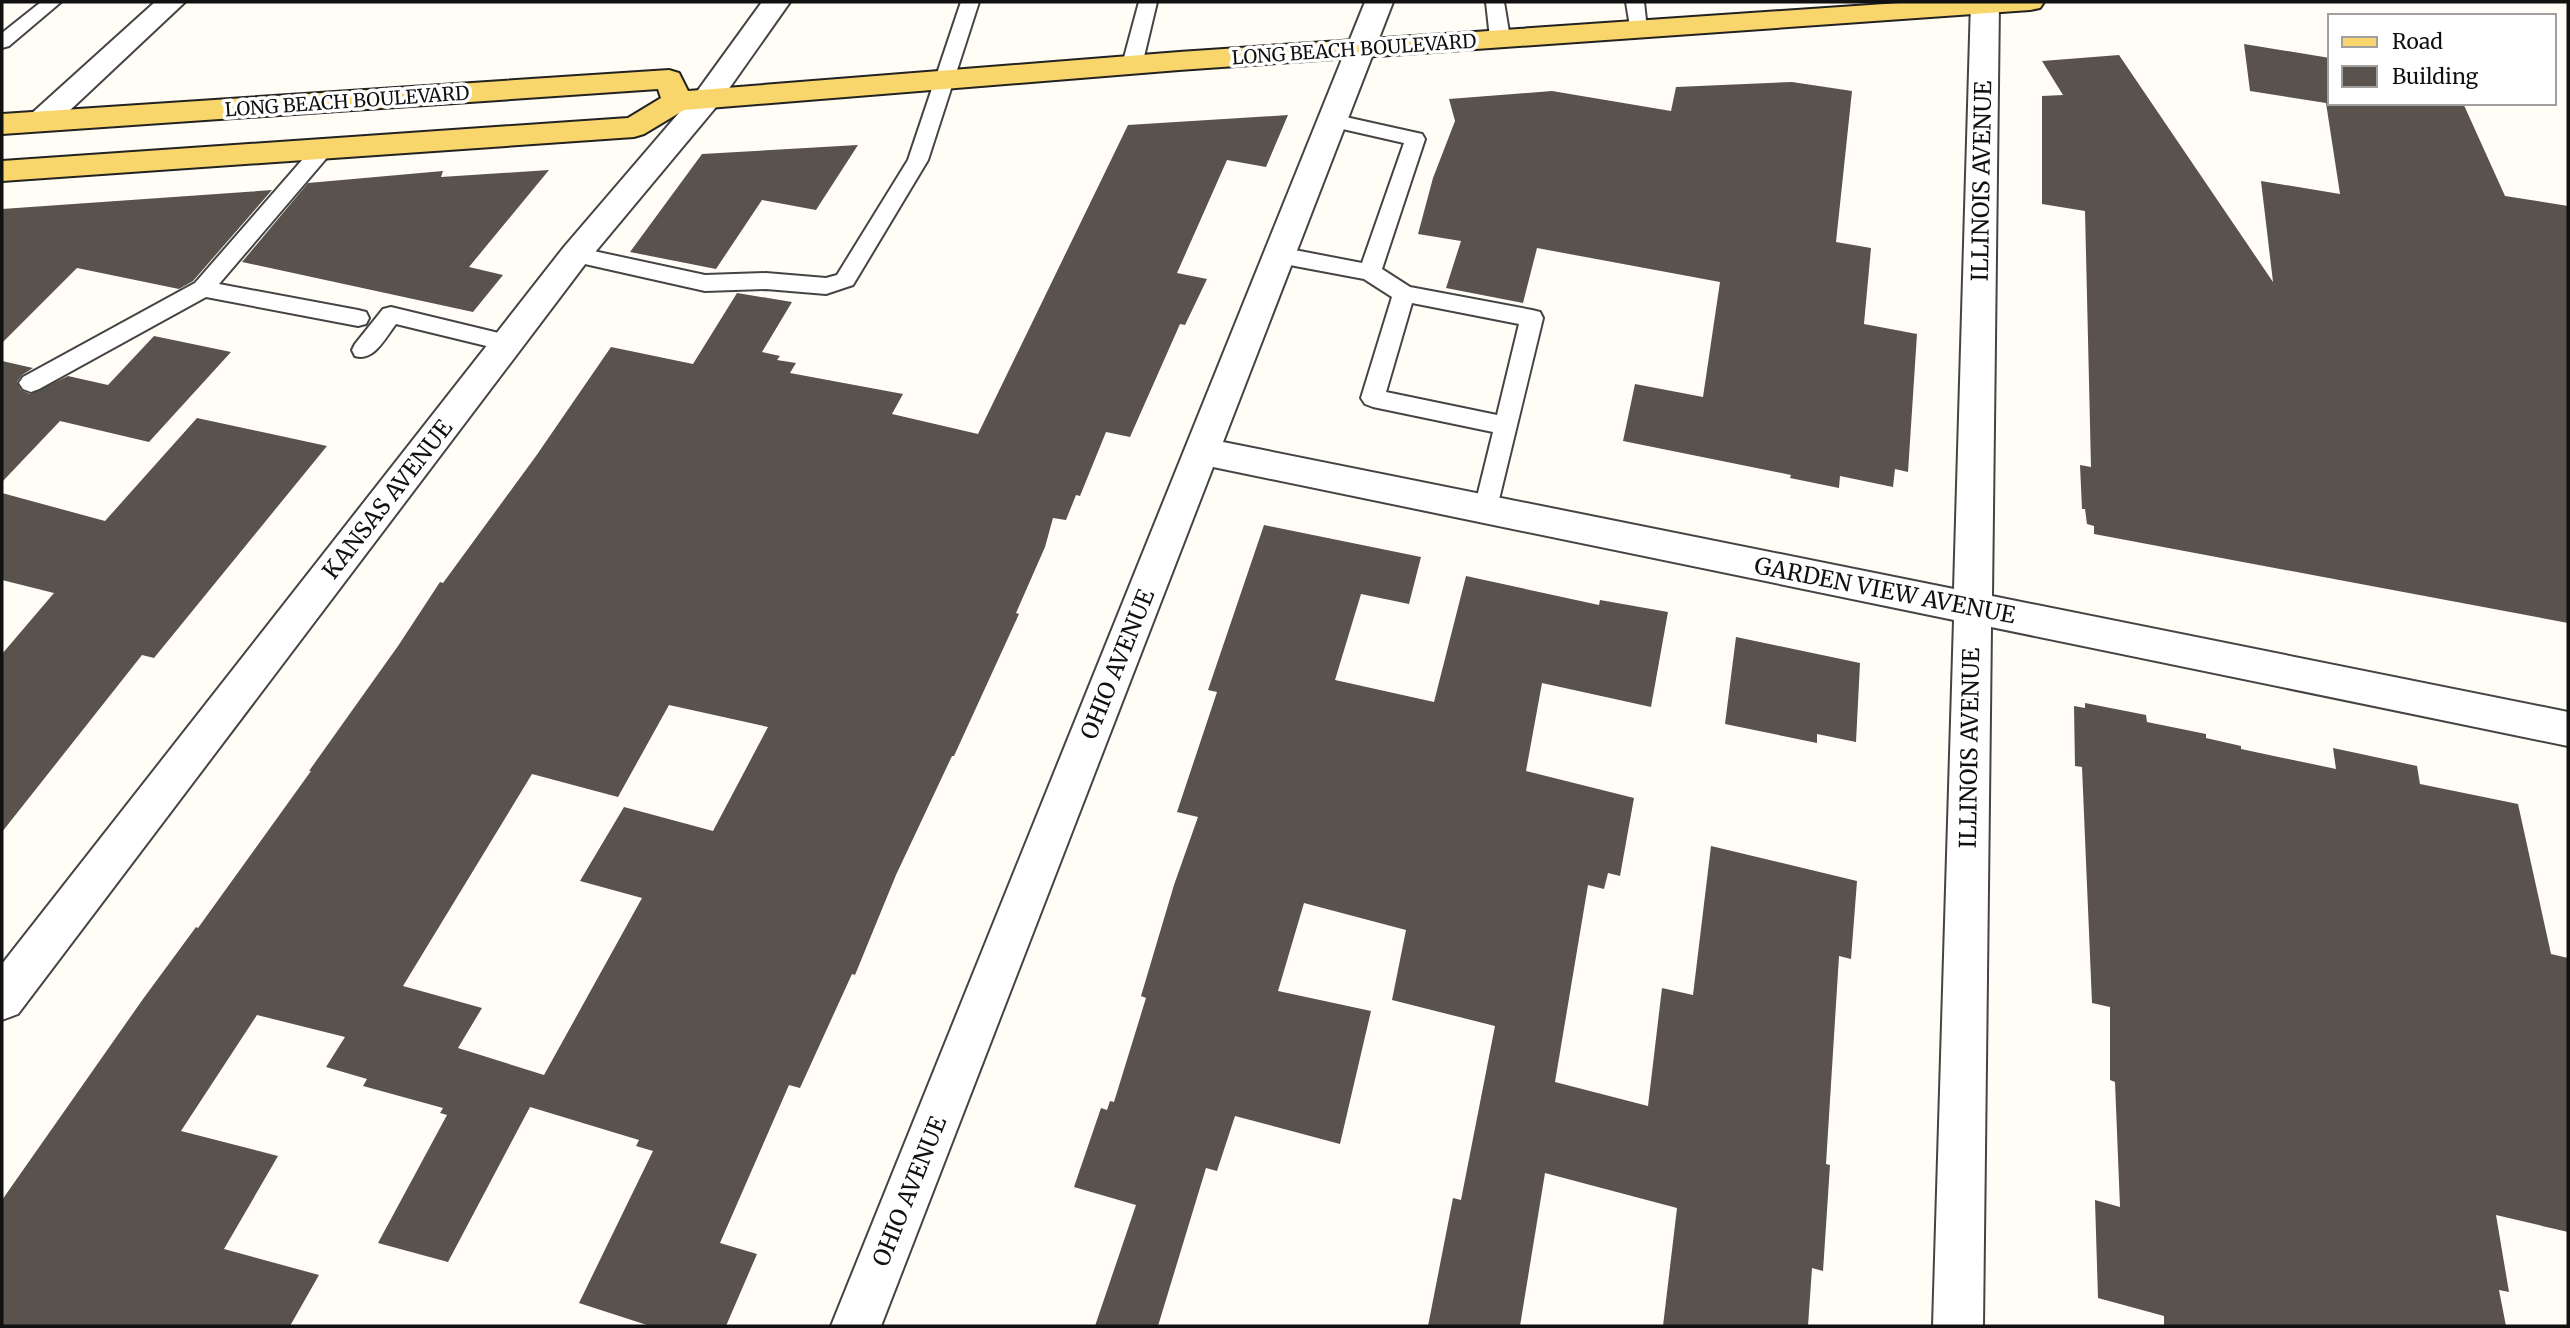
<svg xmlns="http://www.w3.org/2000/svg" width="2570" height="1328" font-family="Merriweather,serif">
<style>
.building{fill:#5a524d;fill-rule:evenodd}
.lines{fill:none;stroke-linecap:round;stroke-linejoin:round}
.service-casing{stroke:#444;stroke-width:4}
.minor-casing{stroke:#444;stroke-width:4}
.primary-casing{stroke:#222;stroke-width:4}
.service{fill:#fff;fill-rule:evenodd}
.minor{fill:#fff;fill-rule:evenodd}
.primary{fill:#f9d66b;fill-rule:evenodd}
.labels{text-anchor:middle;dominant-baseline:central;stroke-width:7;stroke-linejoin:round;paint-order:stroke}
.far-street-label{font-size:19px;fill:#111;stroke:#fff}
.street-label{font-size:23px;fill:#111;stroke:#fff}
</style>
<rect width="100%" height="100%" fill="#fffdf5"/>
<g class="building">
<polygon points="2244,44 2330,58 2330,103 2463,103 2505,196 2568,206 2568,623 2094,534 2094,526 2087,524 2085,509 2082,509 2080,465 2091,467 2085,211 2042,204 2042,96 2063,95 2042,61 2119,55 2273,282 2261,181 2340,194 2326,103 2250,91"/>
<polygon points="1792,82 1852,91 1836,242 1871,248 1864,324 1917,334 1908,472 1895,469 1893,487 1840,476 1839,488 1790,478 1791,475 1623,441 1635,384 1703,397 1720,282 1537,248 1523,303 1446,288 1461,241 1418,234 1433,178 1455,121 1449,99 1552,91 1671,111 1676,87"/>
<path d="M1288,115L1266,167L1227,160L1177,273L1207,279L1185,325L1180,324L1130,437L1106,432L1080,496L1076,495L1066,520L1053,518L1045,547L1016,613L1019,614L954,756H952L896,875L855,975L852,974L800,1088L789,1085L720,1243L757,1254L726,1326H650L579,1303L653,1151L636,1146L639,1140L530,1107L448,1262L378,1243L447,1115L440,1113L443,1108L363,1086L367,1079L326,1067L345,1037L257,1015L181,1131L278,1156L224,1249L319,1275L290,1326H2V1200L143,999L196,927L198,928L311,771H309L398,646L440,582L443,583L536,456L611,347L693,364L737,293L792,302L762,352L780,356L777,360L796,363L790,373L903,394L892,414L978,434L1128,125ZM669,705L768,727L713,831L624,807L580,881L642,898L544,1075L458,1048L482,1008L403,986L532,774L618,797Z"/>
<polygon points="858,145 816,210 762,200 716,269 630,252 702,154"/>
<polygon points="549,170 469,267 503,275 473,312 242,262 308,183 443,171 441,177"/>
<polygon points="272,190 193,281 179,289 77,268 2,343 2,209"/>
<polygon points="154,336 231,352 149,442 60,421 2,482 2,361 33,368 22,375 17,382 21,390 30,394 68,376 108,385"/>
<polygon points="197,418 327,446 154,658 142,655 2,832 2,654 54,593 2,580 2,493 105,521"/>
<polygon points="1264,525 1421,557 1409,604 1361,594 1335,680 1434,702 1466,576 1599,605 1600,600 1668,612 1651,707 1542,683 1526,771 1634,798 1620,876 1608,873 1604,889 1588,885 1555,1082 1648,1106 1662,988 1693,995 1711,846 1857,881 1851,959 1839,956 1826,1164 1830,1165 1823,1271 1812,1268 1808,1326 1663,1326 1677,1208 1545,1173 1520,1326 1428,1326 1453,1198 1461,1200 1495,1026 1392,1000 1406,930 1304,903 1278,991 1371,1011 1340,1144 1235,1116 1217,1171 1206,1168 1158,1326 1095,1326 1136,1205 1074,1187 1101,1108 1107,1110 1110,1101 1114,1102 1146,998 1141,996 1174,885 1198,817 1177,812 1217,692 1208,690"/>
<polygon points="1736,637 1860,663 1856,742 1817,734 1817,743 1725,724"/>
<polygon points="2085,703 2146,715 2147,722 2206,734 2206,738 2241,746 2241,749 2336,769 2333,748 2417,766 2420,784 2518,804 2551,954 2568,958 2568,1232 2496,1215 2509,1292 2499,1290 2506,1326 2164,1326 2164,1316 2098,1298 2095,1200 2120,1207 2115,1082 2110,1080 2110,1007 2092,1003 2082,767 2075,766 2074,706 2085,708"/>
</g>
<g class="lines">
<defs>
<g id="service">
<polygon points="41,2 61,2 9,46 2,48 2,33"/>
<polygon points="961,2 979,2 928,160 853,285 826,294 766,289 705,291 567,260 564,255 567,250 575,247 705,275 766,273 826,278 837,275 908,160"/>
<polygon points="1139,2 1157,2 1142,65 1139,69 1125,69 1122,65"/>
<polygon points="1486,2 1504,2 1510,38 1507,42 1493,42 1490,38"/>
<polygon points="1626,2 1644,2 1647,29 1645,33 1631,33"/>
<path d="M1332,114L1422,134L1425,139L1382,269L1410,287L1532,310L1540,312L1543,318L1495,516L1486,519L1477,516L1474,509L1493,432L1373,407L1365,404L1361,398L1392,297L1364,279L1279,263L1271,260L1268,255L1271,250L1279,247L1362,263L1404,143L1325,125L1322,120L1325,115ZM1412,303L1519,324L1497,415L1386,392Z"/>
<polygon points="323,142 330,144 333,149 330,154 219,284 358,310 366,312 369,318 366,324 358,326 206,297 39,389 31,392 23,389 19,383 23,377 195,283 316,144"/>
<path d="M391,307L507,335L515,337L518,343L515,349L507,351L396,324C385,338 374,362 355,356L352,350L355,344L383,309Z"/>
</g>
<g id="minor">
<polygon points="155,2 185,2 51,128 41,130 31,128 26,121 31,114"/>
<polygon points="762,2 790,2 716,107 586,263 18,1014 2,1020 2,964 564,247 696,93"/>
<polygon points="1365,2 1393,2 1223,442 1954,589 1971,2 1999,2 1992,596 2568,712 2568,746 1991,627 1983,1326 1933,1326 1954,620 1213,467 881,1326 831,1326"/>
</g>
<polygon id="primary" points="1914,2 2044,2 2040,8 2030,10 1179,70 684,110 644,134 634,137 2,181 2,161 628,118 661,98 658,89 2,134 2,114 669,70 679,73 688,91 1179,52"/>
</defs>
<use href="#service" class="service-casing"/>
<use href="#minor" class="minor-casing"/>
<use href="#primary" class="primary-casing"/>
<use href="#service" class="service"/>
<use href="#minor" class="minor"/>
<use href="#primary" class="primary"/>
</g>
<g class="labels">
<g class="far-street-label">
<text transform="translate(1354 49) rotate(-4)">LONG BEACH BOULEVARD</text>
<text transform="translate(347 101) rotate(-4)">LONG BEACH BOULEVARD</text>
</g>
<g class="street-label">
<text transform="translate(1981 181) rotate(-89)">ILLINOIS AVENUE</text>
<text transform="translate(387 499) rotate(-52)">KANSAS AVENUE</text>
<text transform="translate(1885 590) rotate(11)">GARDEN VIEW AVENUE</text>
<text transform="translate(1117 664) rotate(-68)">OHIO AVENUE</text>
<text transform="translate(1969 748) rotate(-89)">ILLINOIS AVENUE</text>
<text transform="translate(909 1191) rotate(-68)">OHIO AVENUE</text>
</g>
</g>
<rect width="2570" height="1328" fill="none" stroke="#111111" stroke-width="7"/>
<rect x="2328" y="14" width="228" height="91" fill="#ffffff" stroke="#a0a0a0" stroke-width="2"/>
<rect x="2342" y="37" width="35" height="10" fill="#f9d66b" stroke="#a0a0a0" stroke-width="2"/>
<text x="2392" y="49" font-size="21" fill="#111111">Road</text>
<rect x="2342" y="66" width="35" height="21" fill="#5a524d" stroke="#a0a0a0" stroke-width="2"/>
<text x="2392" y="84" font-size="21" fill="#111111">Building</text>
</svg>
